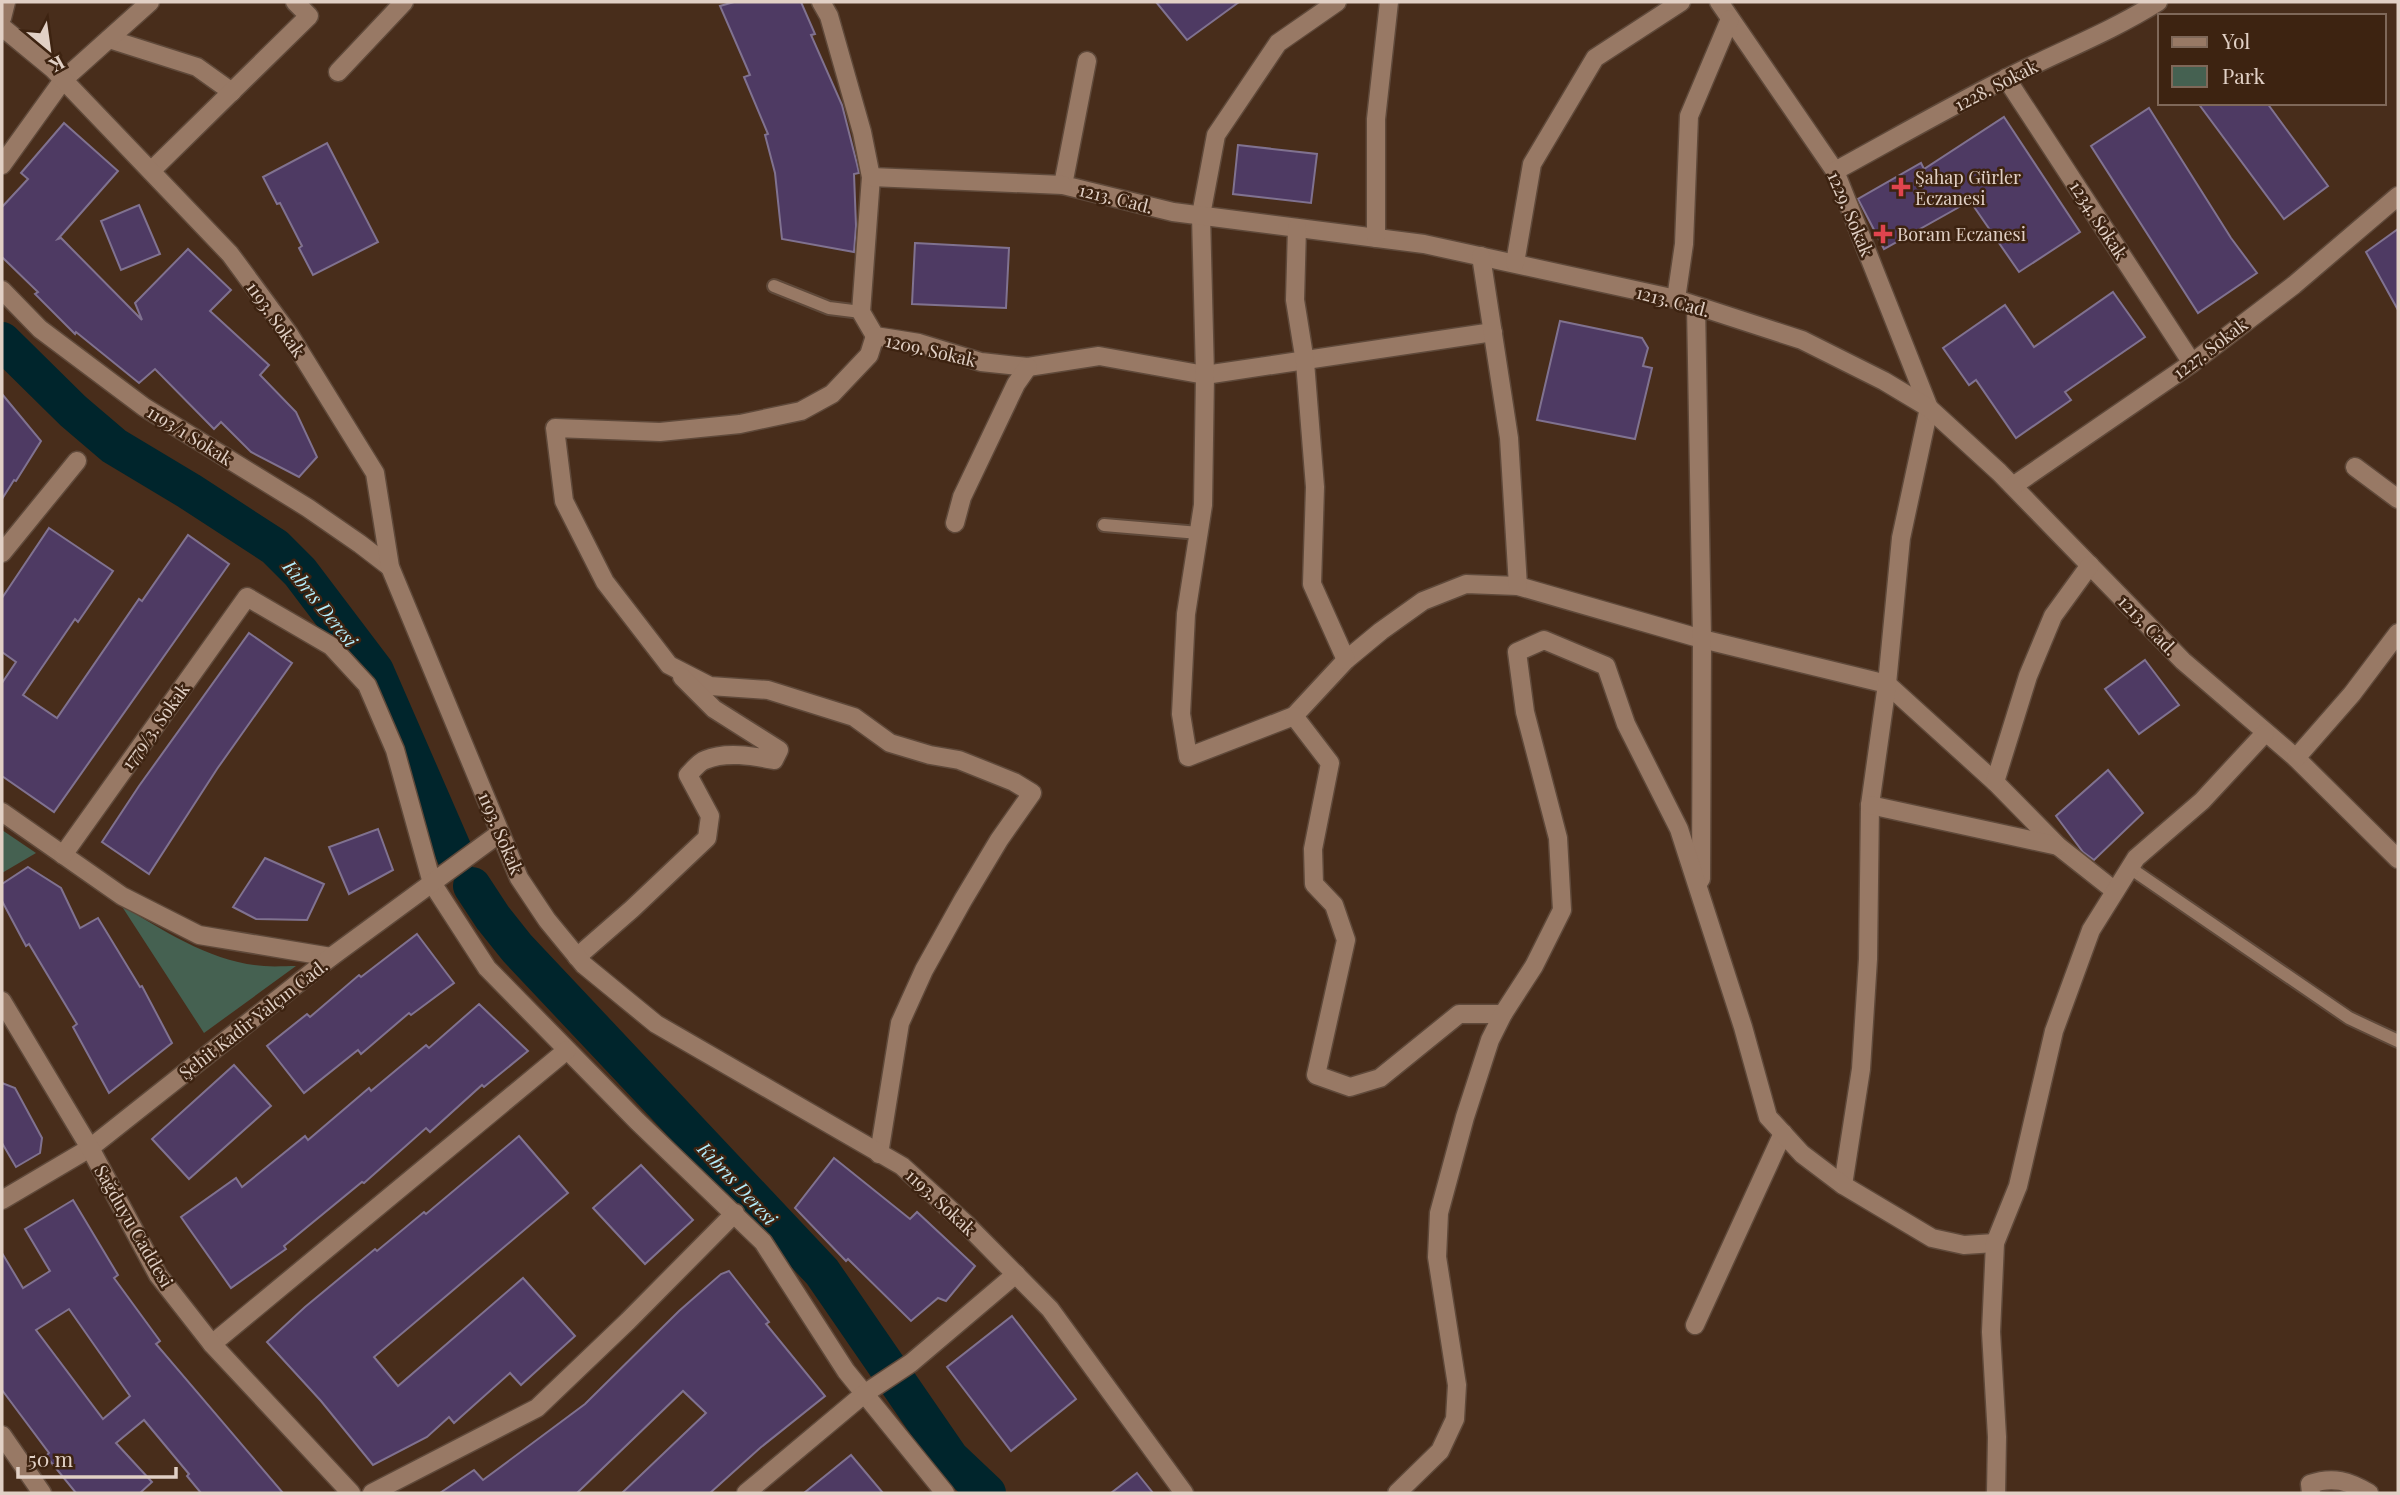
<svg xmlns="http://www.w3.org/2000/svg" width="2400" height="1495" font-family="'Playfair Display',serif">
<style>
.green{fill:#456151}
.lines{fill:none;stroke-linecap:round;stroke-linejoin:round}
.river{stroke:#00252c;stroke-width:38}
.building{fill:#4e3a63;stroke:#807290;stroke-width:2;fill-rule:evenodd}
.lane-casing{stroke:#5f493a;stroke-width:16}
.street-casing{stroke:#5f493a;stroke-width:21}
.secondary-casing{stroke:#5f493a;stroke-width:21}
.lane{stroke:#987965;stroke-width:12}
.street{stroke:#987965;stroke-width:18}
.secondary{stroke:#987965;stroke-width:18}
.health-dot{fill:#e0444e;stroke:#3d2311;stroke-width:2.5}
.labels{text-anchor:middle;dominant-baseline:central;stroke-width:5;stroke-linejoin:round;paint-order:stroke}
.street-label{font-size:18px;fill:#e1d0c5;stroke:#3d2311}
.poi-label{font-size:18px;fill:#e1d0c5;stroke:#3d2311;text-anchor:start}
.water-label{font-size:19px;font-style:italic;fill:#b4edfb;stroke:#3d2311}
</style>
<rect width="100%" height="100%" fill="#482d1b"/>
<g class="green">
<polygon points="2,830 36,853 2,873"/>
<path d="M121,905C164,931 213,963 264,966C275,967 286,966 296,966L204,1033Z"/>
</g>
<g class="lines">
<g class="river">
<polyline points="2,341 73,411 114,446 189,491 275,547 300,572 375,671 456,857"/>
<polyline points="472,886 493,918 517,948 822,1272 950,1458 987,1493"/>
</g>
</g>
<g class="building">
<polygon points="734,2 801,2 815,34 811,35 842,105 857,164 859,173 854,174 856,226 854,252 782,239 775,173 765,135 768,134 744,77 750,75 720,6"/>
<polygon points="1156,2 1239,2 1187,40"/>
<polygon points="2198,103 2267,103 2328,186 2284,219"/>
<polygon points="2149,108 2231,238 2257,273 2198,313 2091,146"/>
<polygon points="2004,117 2080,232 2019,272 1970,201 1884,249 1858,199 1921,163 1924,169"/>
<polygon points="64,123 118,171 58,239 61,238 142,320 135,303 188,249 231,290 210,311 269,365 260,375 296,412 317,457 299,477 251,452 221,422 214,429 155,369 139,383 76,332 75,334 35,294 38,292 2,257 2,207 28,179 21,173"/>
<polygon points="327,143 378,242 313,275 299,248 302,246 280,203 277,204 263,177"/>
<polygon points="1238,145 1317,154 1311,203 1233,194"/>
<polygon points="139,205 160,254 121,270 101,221"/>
<polygon points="2398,229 2398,310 2366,252"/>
<polygon points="915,243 1009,248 1006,308 912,304"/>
<polygon points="2113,292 2145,337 2065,392 2071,400 2016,438 1976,380 1969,385 1943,348 2005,305 2034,347"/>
<polygon points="1560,321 1642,338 1648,348 1643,366 1652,368 1635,439 1537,420"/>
<polygon points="2,394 41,441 16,481 14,480 2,499"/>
<polygon points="49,528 113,571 78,622 75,619 23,695 57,718 139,599 142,601 188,535 229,564 54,812 2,776 2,683 16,662 2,652 2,598"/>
<polygon points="249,633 292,663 217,769 149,874 102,842 139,786"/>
<polygon points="2145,660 2179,705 2139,734 2105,689"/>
<polygon points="2108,770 2143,813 2094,860 2083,852 2056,816"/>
<polygon points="378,829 393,870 349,894 329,847"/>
<polygon points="265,858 324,884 307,920 256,919 233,907"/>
<polygon points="28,867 61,888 80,928 98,918 140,987 142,986 172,1043 109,1093 73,1027 77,1024 29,944 26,946 2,901 2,884"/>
<polygon points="417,934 454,983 411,1015 409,1013 361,1054 358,1050 304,1093 267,1046 307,1014 310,1017 359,975 361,977"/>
<polygon points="479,1004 528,1051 484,1087 482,1085 430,1132 426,1128 364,1183 362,1182 284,1246 286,1249 231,1288 181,1217 236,1178 242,1187 305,1136 308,1140 369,1088 371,1091 426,1045 429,1048"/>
<polygon points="234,1065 271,1106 189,1179 152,1139"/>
<polygon points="2,1083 15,1088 42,1138 40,1153 16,1167 2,1143"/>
<polygon points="519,1136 568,1193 374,1357 398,1386 523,1278 575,1336 521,1385 510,1373 454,1423 449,1417 427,1437 373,1465 321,1401 267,1342 305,1307 375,1249 377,1251 424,1212 426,1214"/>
<polygon points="834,1158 910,1219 917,1212 975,1266 946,1301 938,1298 911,1321 848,1259 846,1261 795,1208"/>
<polygon points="641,1165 693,1220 645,1264 593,1208"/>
<path d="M73,1200L118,1275L114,1278L160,1341L156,1344L283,1493H201L187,1476L189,1474L144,1420L116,1443L152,1482L140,1493H76L46,1456L49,1453L2,1390V1253L23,1288L50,1271L25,1229ZM69,1309L130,1396L103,1419L36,1330Z"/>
<polygon points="729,1271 769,1322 766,1324 825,1396 760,1448 710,1493 622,1493 706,1413 683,1391 577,1493 440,1493 474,1470 483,1480 585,1404 679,1311 721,1274"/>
<polygon points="1012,1316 1076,1399 1011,1451 947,1367"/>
<polygon points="851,1455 883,1493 804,1493"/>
<polygon points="1137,1473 1153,1493 1111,1493"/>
</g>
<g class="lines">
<defs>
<g id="lane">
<polyline points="774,286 829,308 861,312"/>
<polyline points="1104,525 1199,533"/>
<polyline points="2130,868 2349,1018 2398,1041"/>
</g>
<g id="street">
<polyline points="821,2 829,16 862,132 871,177 861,312 875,336 919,343 981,362 1028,367 1099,356 1205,375 1493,332"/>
<polyline points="1337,2 1278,43 1216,135 1201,215 1205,375 1203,505 1186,614 1181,714 1188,757 1294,716 1346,660 1381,631 1423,601 1466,584 1518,586 1702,639 1887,684 1995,782 2058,846 2115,891"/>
<polyline points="1719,2 1835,171 1929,408 1901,538 1887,684 1870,805 1868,959 1861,1069 1843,1185"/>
<polyline points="2,18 6,2"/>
<polyline points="109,39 197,67 232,92"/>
<polyline points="1087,61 1063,185 1173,212 1424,244 1676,299 1802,340 1884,381 1929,408 1999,472 2183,661 2296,758 2398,859"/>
<polyline points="338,72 404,2"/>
<polyline points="2006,78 2192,363"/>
<polyline points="2,165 63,80 150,2"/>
<polyline points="151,171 309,16 295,2"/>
<path d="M1835,171C1892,140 1947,108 2005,79C2055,53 2109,33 2158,2"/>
<polyline points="871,177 1063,185"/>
<polyline points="1297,228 1295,300 1305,362 1315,487 1312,584 1346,660"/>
<polyline points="1376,238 1376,119 1389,2"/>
<polyline points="1481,256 1509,438 1518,586"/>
<polyline points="1515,263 1532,164 1595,58 1681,2"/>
<polyline points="2,290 40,329 144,407 308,508 360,544 390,567"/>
<polyline points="1676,299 1684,244 1689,116 1730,19"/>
<polyline points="1696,306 1702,639 1701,879"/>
<polyline points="875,336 869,355 832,394 801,411 740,424 660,432 555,428 564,501 605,582 669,665 710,686 768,690 854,717 890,743 930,755 959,760 1014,782 1032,793 999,840 963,900 924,970 900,1023 879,1154"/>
<polyline points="2355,467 2398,499"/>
<polyline points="2013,486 2192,363 2294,285 2398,196"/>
<polyline points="955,523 962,497 1016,384 1028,367"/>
<polyline points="2,553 77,461"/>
<polyline points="1294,716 1330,763 1313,849 1314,884 1334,905 1346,940 1316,1075 1350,1087 1380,1078 1459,1014 1503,1014"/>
<polyline points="2296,758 2352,694 2398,633"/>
<polyline points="1995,782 2028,676 2053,616 2090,565"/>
<polyline points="1870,805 2058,846"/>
<polyline points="2,812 122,896 199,935 331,957"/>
<polyline points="63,855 247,597 331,646 367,685 395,750 432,883 487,968 637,1121 763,1242 846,1371 945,1493"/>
<path d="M577,957L632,909L707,838L710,816L688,775C693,770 699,762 705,760C726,751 753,756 774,760L779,750L714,709L682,677"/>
<polyline points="2,1200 90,1148 331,957 500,833"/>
<polyline points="1695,1325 1783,1133"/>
<polyline points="212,1344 567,1050"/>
<polyline points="2,1435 42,1493"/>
<polyline points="372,1493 537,1408 628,1321 735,1213"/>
<polyline points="746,1493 864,1394 911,1363 1016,1274"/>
<polyline points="1397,1493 1440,1451 1455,1419 1457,1385 1437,1257 1439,1213 1465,1117 1490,1040 1503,1014 1534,966 1562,910 1558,838 1525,712 1517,652 1544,640 1606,666 1626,724 1679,829 1743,1027 1768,1117 1802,1154 1843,1185 1932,1238 1964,1245 1995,1243"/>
<polyline points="1996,1493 1997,1437 1991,1332 1995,1243 2018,1186 2054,1031 2091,930 2136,858 2202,801 2265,733"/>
<path d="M2311,1493L2310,1484C2333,1476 2349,1481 2369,1493"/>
</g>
<g id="secondary">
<polyline points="2,27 53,69 230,254 289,334 375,473 390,567 519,878 547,920 584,965 656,1024 902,1166 966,1224 1050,1309 1184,1493"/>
<polyline points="2,1001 90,1148 158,1275 212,1344 351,1493"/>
</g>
</defs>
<use href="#lane" class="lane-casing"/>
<use href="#street" class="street-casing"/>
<use href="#secondary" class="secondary-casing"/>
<use href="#lane" class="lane"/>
<use href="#street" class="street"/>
<use href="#secondary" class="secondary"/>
</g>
<g class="health-dot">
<path d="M1897.5 176.5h7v7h7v7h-7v7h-7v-7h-7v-7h7z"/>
<path d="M1879.5 223.5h7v7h7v7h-7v7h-7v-7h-7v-7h7z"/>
</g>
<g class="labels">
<g class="street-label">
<text transform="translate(1996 85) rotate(-27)">1228. Sokak</text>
<text transform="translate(1116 198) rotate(14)">1213. Cad.</text>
<text transform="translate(1851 214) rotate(67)">1229. Sokak</text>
<text transform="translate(2099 220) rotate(57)">1234. Sokak</text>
<text transform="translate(1673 301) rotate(15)">1213. Cad.</text>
<text transform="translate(276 319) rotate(55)">1193. Sokak</text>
<text transform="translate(2210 348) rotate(-37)">1227. Sokak</text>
<text transform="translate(931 350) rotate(13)">1209. Sokak</text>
<text transform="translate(190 435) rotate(32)">1193/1 Sokak</text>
<text transform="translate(2148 625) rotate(46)">1213. Cad.</text>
<text transform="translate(155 726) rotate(-54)">1779/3. Sokak</text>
<text transform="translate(501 833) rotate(67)">1193. Sokak</text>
<text transform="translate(253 1019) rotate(-38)">Şehit Kadir Yalçın Cad.</text>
<text transform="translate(941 1202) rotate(43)">1193. Sokak</text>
<text transform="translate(134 1226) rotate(60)">Sağduyu Caddesi</text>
</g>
<g class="poi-label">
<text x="1915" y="177">Şahap Gürler<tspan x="1915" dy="21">Eczanesi</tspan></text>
<text x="1897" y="234">Boram Eczanesi</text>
</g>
<g class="water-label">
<text transform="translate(321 603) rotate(51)">Kıbrıs Deresi</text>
<text transform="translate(738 1183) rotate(47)">Kıbrıs Deresi</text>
</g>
</g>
<rect width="2400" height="1495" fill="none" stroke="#e1d0c5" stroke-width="7"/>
<rect x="2158" y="14" width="228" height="91" fill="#3d2311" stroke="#7f6859" stroke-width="2"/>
<rect x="2172" y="37" width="35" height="10" fill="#987965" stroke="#7f6859" stroke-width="2"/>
<text x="2222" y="49" font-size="21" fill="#e1d0c5">Yol</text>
<rect x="2172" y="66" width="35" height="21" fill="#456151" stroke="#7f6859" stroke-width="2"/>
<text x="2222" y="84" font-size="21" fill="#e1d0c5">Park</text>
<g transform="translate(49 49) rotate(151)" stroke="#3d2311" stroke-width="5" paint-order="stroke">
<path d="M0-5L12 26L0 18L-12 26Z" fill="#e1d0c5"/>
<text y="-10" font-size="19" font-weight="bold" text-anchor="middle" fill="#e1d0c5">K</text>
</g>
<path d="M18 1467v10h158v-10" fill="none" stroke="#e1d0c5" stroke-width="3.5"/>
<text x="28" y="1467" font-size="21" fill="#e1d0c5" stroke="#3d2311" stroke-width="5" paint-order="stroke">50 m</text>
</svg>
